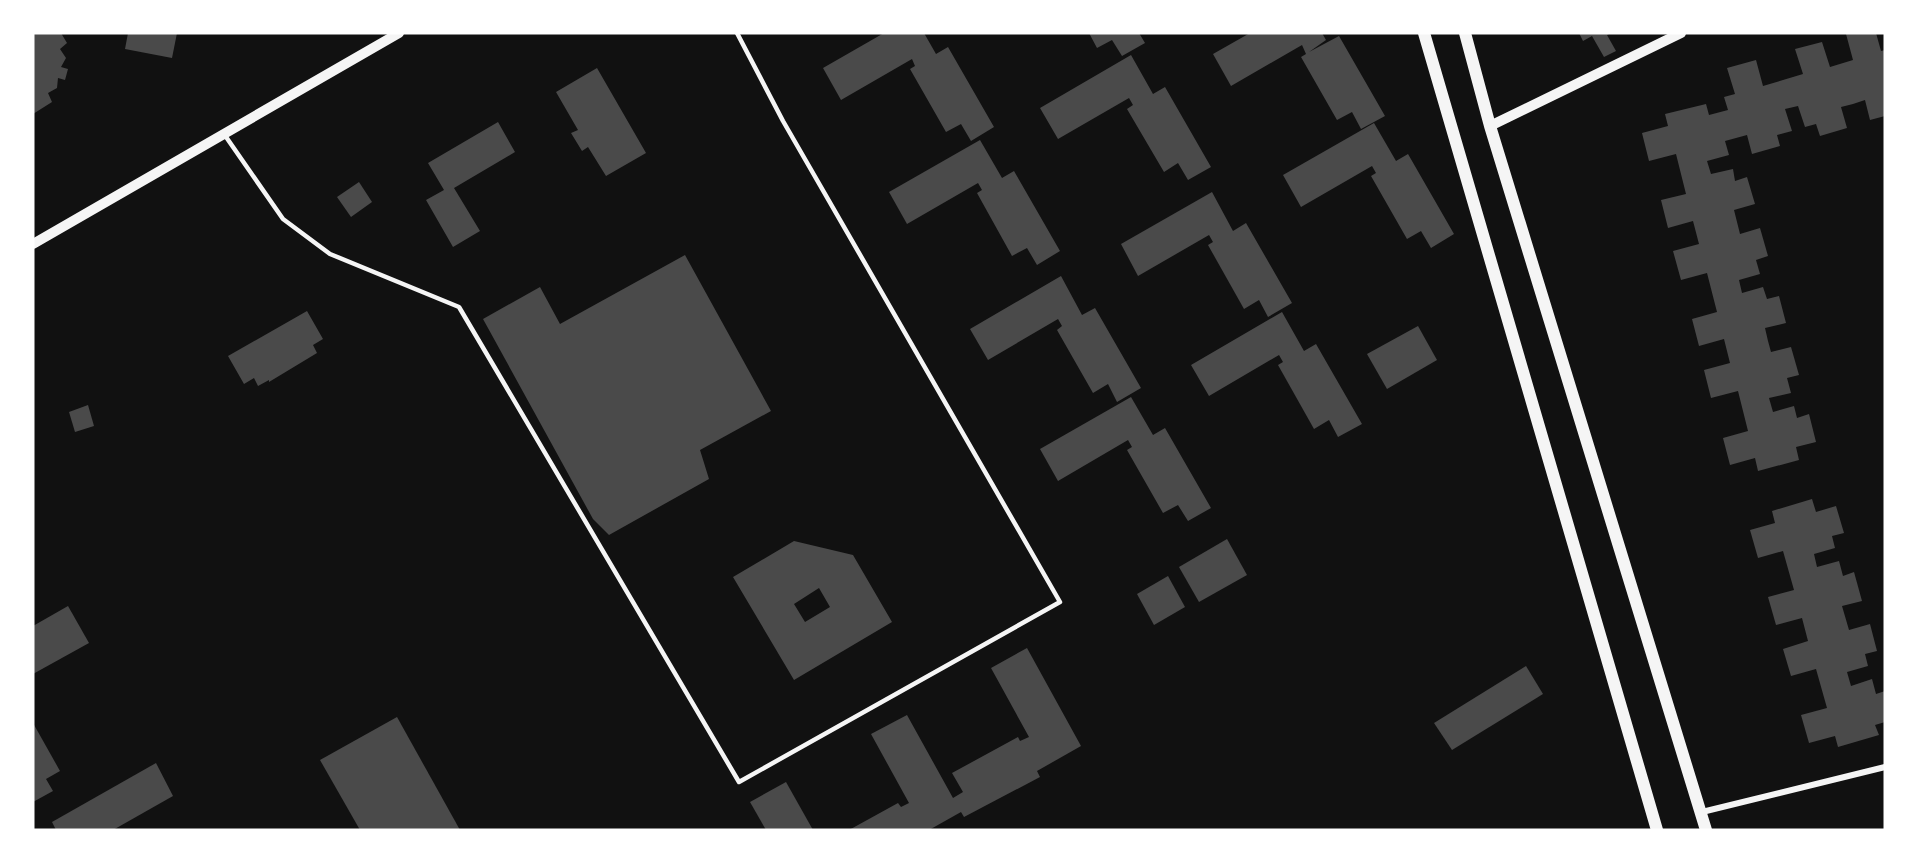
<svg xmlns="http://www.w3.org/2000/svg" width="1918" height="863" font-family="'PT Serif',serif">
<style>
.building{fill:#4a4a4a;fill-rule:evenodd}
.lines{fill:none;stroke-linecap:round;stroke-linejoin:round}
.service{stroke:#f5f5f5;stroke-width:4.5}
.minor{stroke:#f5f5f5;stroke-width:6}
.tertiary{stroke:#f5f5f5;stroke-width:10}
.secondary{stroke:#f5f5f5;stroke-width:12}
</style>
<rect width="100%" height="100%" fill="#111"/>
<g class="building">
<polygon points="33,33 61,33 67,43 60,49 66,58 61,67 68,69 65,80 58,78 57,88 48,93 52,102 33,114"/>
<polygon points="128,33 177,33 172,58 125,49"/>
<polygon points="884,33 924,33 936,54 948,47 994,127 971,141 961,124 946,132 910,69 915,66 912,59 841,100 823,68"/>
<polygon points="1089,33 1139,33 1145,43 1122,56 1112,40 1097,48"/>
<polygon points="1250,33 1322,33 1326,40 1309,52 1339,36 1385,116 1361,129 1352,112 1337,120 1301,57 1306,54 1302,45 1231,86 1213,54"/>
<polygon points="1579,33 1611,33 1607,35 1616,51 1604,57 1592,36 1583,41"/>
<polygon points="1876,33 1881,51 1885,50 1885,116 1870,120 1865,100 1853,104 1841,107 1847,128 1820,136 1816,124 1805,127 1798,106 1785,109 1792,131 1777,135 1780,146 1752,154 1747,135 1725,141 1729,155 1707,161 1711,174 1733,169 1735,181 1747,177 1755,204 1734,210 1740,234 1760,228 1768,256 1756,260 1760,274 1739,280 1742,293 1763,287 1767,299 1779,296 1786,323 1765,328 1768,341 1771,352 1791,347 1799,375 1787,378 1791,393 1769,398 1773,412 1794,406 1797,418 1809,414 1816,442 1796,447 1799,460 1758,471 1755,458 1730,465 1723,438 1748,431 1738,391 1711,398 1704,370 1730,363 1724,339 1699,346 1692,319 1717,312 1707,273 1681,280 1673,251 1699,244 1693,221 1668,228 1661,200 1686,194 1676,154 1649,161 1642,133 1668,126 1665,114 1706,104 1709,115 1728,110 1724,97 1735,94 1727,68 1756,60 1763,86 1803,74 1795,49 1822,42 1830,67 1853,60 1846,34"/>
<polygon points="1131,55 1153,94 1165,87 1211,167 1188,180 1178,163 1164,172 1127,109 1133,105 1129,98 1058,139 1040,108"/>
<polygon points="597,68 646,153 606,176 588,147 582,151 571,133 578,130 556,92"/>
<polygon points="498,122 515,152 454,188 480,231 453,247 426,200 444,190 428,163"/>
<polygon points="1374,123 1396,161 1408,154 1454,234 1431,248 1421,231 1407,239 1371,176 1376,173 1372,166 1301,207 1283,175"/>
<polygon points="980,140 1002,178 1014,171 1060,251 1037,265 1027,248 1012,256 977,193 982,190 978,183 907,224 889,192"/>
<polygon points="359,182 372,202 351,217 337,197"/>
<polygon points="1212,192 1233,231 1246,223 1292,303 1268,317 1259,300 1244,309 1208,245 1213,242 1209,235 1138,276 1121,244"/>
<polygon points="685,255 771,411 700,450 709,479 609,535 593,519 483,319 540,287 560,324"/>
<polygon points="1061,276 1082,315 1095,308 1141,388 1117,402 1108,384 1093,393 1057,330 1062,326 1058,319 988,360 970,329"/>
<polygon points="307,311 323,339 313,345 317,353 269,382 269,380 258,386 254,378 244,384 228,356"/>
<polygon points="1282,312 1304,351 1316,344 1362,424 1338,437 1329,420 1314,429 1278,365 1283,362 1279,355 1209,396 1191,365"/>
<polygon points="1418,326 1437,360 1387,389 1367,354"/>
<polygon points="1131,397 1153,435 1165,428 1211,508 1188,521 1178,505 1163,513 1127,450 1132,447 1128,440 1058,481 1040,449"/>
<polygon points="88,405 94,426 75,432 69,412"/>
<polygon points="1812,499 1816,512 1836,506 1844,533 1832,536 1835,548 1814,554 1817,567 1839,561 1843,576 1854,572 1862,601 1842,606 1849,630 1870,624 1877,651 1865,654 1868,666 1847,672 1851,686 1872,679 1876,694 1885,691 1885,722 1875,725 1879,735 1838,747 1835,736 1809,743 1801,715 1827,708 1816,669 1791,676 1783,649 1808,641 1802,618 1776,625 1768,597 1794,590 1783,551 1758,558 1750,530 1775,523 1772,511"/>
<polygon points="1227,539 1247,575 1199,602 1179,567"/>
<path d="M794,541L853,555L892,622L794,680L733,577ZM819,588L830,607L805,622L794,604Z"/>
<polygon points="1168,576 1185,607 1154,625 1137,594"/>
<polygon points="68,606 89,643 33,674 33,626"/>
<polygon points="1027,648 1081,746 1037,771 1040,777 964,817 961,812 929,830 849,830 898,803 901,807 909,803 871,734 907,715 953,798 963,792 952,773 1018,737 1020,741 1029,737 991,668"/>
<polygon points="1526,666 1543,694 1452,750 1434,723"/>
<polygon points="397,717 460,830 360,830 320,760"/>
<polygon points="33,723 60,771 46,779 53,791 33,802"/>
<polygon points="156,763 173,796 113,830 56,830 52,822"/>
<polygon points="786,782 813,830 766,830 750,802"/>
</g>
<g class="lines">
<polyline class="service" points="224,134 283,219 330,254 459,307 739,782 1060,602 783,121 737,33"/>
<polyline class="minor" points="1702,812 1885,767"/>
<g class="tertiary">
<polyline points="1490,126 1681,33"/>
<polyline points="33,244 399,33"/>
</g>
<g class="secondary">
<polyline points="1424,33 1657,830"/>
<polyline points="1465,33 1490,126 1706,830"/>
</g>
</g>
<rect width="1918" height="863" fill="none" stroke="#ffffff" stroke-width="69"/>
</svg>
